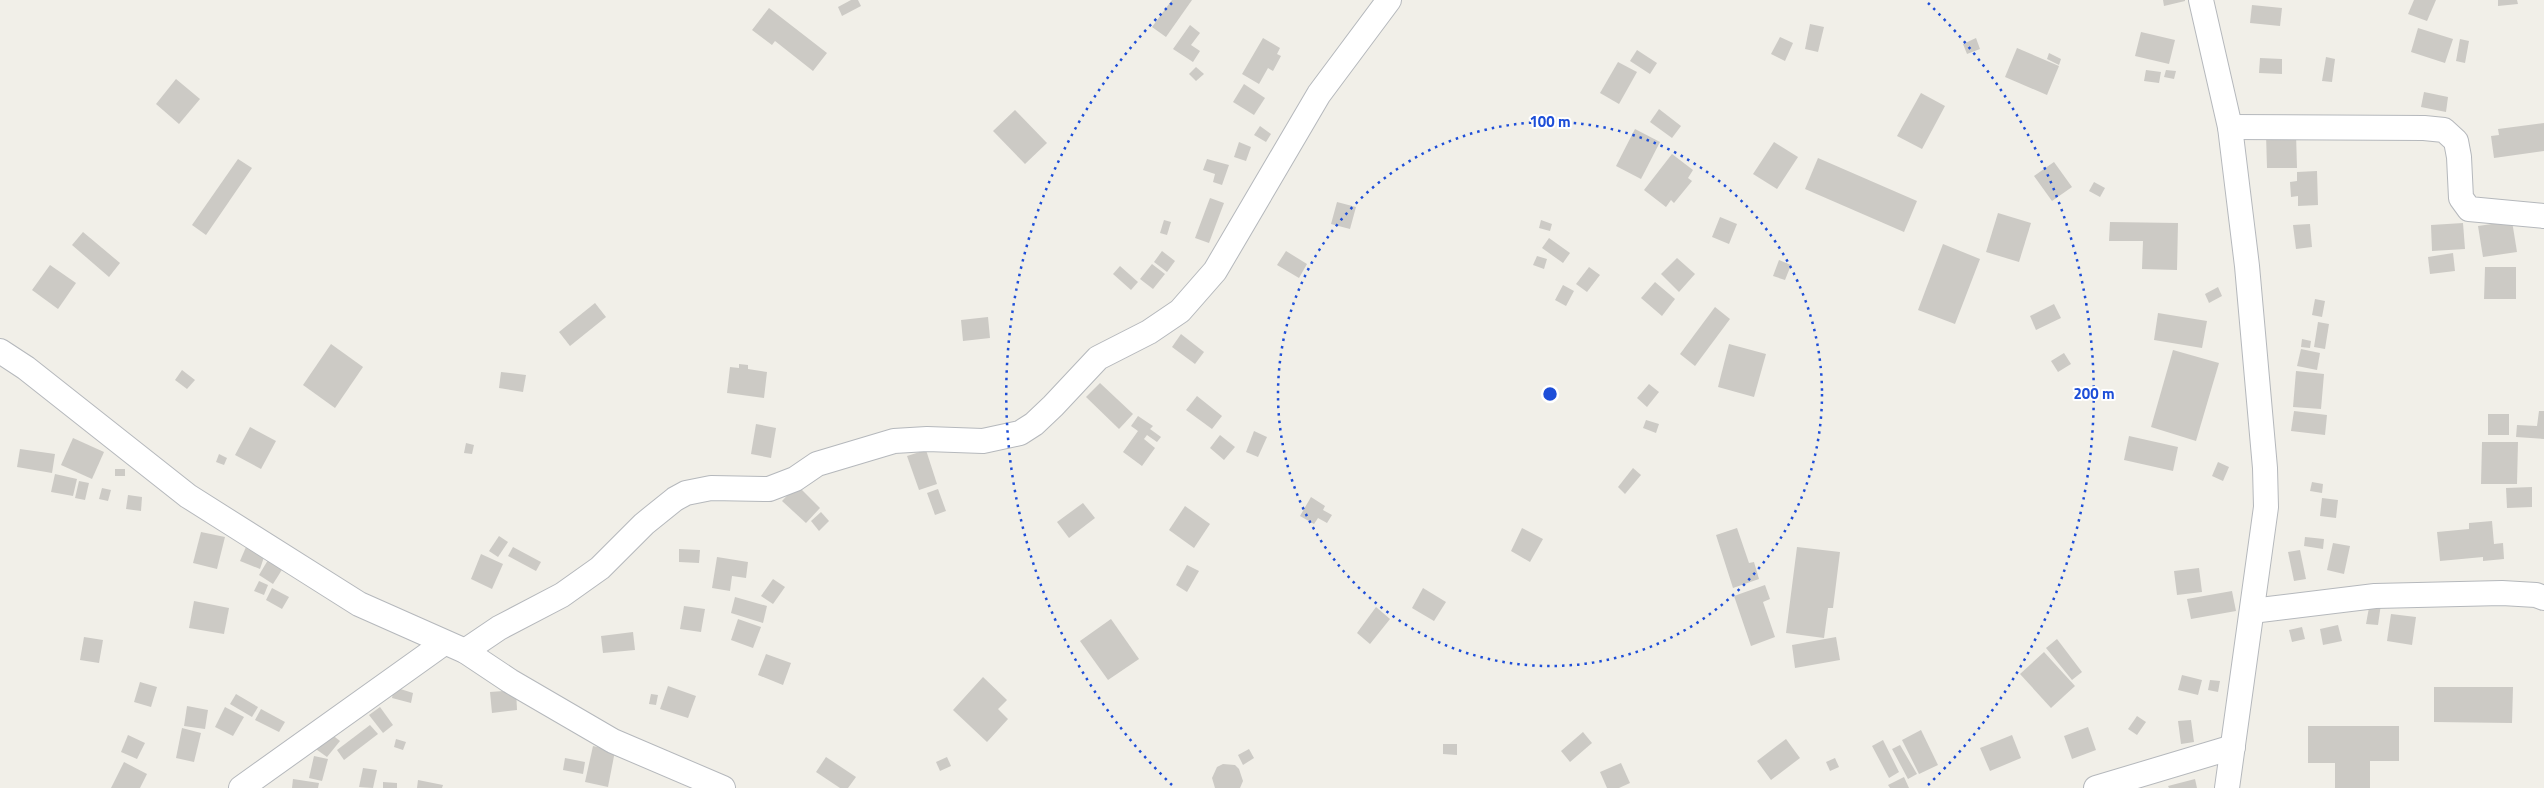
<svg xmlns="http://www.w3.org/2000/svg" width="2544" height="788" font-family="'Titillium Web',sans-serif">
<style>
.building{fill:#cccac5}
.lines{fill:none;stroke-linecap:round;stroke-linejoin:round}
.minor-casing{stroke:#b5b8bc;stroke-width:26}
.minor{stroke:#fff;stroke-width:24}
.ring{fill:none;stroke:#1d4ed8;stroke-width:2.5;stroke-dasharray:2.5 5}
.centre{fill:#1d4ed8;stroke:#fff;stroke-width:2.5}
.ring-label{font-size:15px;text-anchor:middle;font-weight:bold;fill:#1d4ed8;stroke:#fff;stroke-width:4;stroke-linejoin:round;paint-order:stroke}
</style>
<rect width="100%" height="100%" fill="#f1efe8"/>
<g class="building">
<polygon points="851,0 858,0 861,6 842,16 838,7"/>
<polygon points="1172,0 1192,0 1166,37 1152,27"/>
<polygon points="2163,0 2185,0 2185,1 2164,6"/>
<polygon points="2414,0 2436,0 2427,21 2408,14"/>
<polygon points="2498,0 2517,0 2518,4 2498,6"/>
<polygon points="2252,5 2282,8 2280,26 2250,23"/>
<polygon points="769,8 827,53 813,71 775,41 772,45 752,30"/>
<polygon points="1810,24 1824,27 1818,52 1805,49"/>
<polygon points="1190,25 1200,33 1191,45 1200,51 1193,62 1173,49"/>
<polygon points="2418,28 2453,39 2445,63 2411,52"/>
<polygon points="2141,32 2175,40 2169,64 2135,56"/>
<polygon points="1780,37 1793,43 1785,61 1771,54"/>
<polygon points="1263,38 1280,48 1277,54 1281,56 1273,71 1268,68 1259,84 1242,74"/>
<polygon points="1976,38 1980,49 1967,54 1963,44"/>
<polygon points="2460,39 2469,41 2465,63 2456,61"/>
<polygon points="2017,48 2059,66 2047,95 2005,77"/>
<polygon points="1637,50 1657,63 1650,74 1630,61"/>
<polygon points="2049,53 2061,59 2059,65 2047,59"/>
<polygon points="2326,57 2335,59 2332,82 2322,81"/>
<polygon points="2260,58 2282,59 2282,74 2259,73"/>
<polygon points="1618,62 1637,72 1619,104 1600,93"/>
<polygon points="1196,67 1204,74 1196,81 1189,74"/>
<polygon points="2146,70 2161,72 2159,83 2144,81"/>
<polygon points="2166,70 2176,71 2174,79 2164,77"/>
<polygon points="176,79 200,99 179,124 156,104"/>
<polygon points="1244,84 1265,98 1254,115 1233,102"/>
<polygon points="2424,92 2448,97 2446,112 2421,107"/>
<polygon points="1921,93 1945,106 1922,149 1897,136"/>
<polygon points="1659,109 1681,126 1672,138 1650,122"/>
<polygon points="1015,110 1047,143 1025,164 993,131"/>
<polygon points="2544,123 2544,151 2494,158 2491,136 2499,135 2498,129"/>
<polygon points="1260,126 1271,134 1266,142 1254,135"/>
<polygon points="1635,129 1660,142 1641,179 1616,166"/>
<polygon points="2296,133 2297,168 2267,168 2266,134"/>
<polygon points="1239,142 1251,147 1246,161 1234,157"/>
<polygon points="1774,142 1798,157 1777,189 1753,174"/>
<polygon points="1672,154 1693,170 1688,178 1692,181 1674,203 1671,200 1666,207 1644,190"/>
<polygon points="1818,158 1917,201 1904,232 1805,189"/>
<polygon points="238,159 252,168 206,235 192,225"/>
<polygon points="1207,159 1229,165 1222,185 1213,182 1215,174 1203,170"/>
<polygon points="2054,162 2072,187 2052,201 2034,176"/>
<polygon points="2317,171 2318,205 2298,206 2298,196 2291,197 2290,182 2297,181 2297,172"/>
<polygon points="2094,182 2105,188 2100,197 2089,191"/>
<polygon points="1210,198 1224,203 1209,243 1195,238"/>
<polygon points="1337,202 1356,207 1350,229 1331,224"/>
<polygon points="1998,213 2031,223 2019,262 1986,252"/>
<polygon points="1720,217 1737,224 1729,244 1712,237"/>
<polygon points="1164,220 1171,222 1167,235 1160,233"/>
<polygon points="1541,220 1552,224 1550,231 1539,228"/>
<polygon points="2512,221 2517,252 2483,257 2478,226"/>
<polygon points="2110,222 2178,223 2177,270 2142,269 2143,241 2109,241"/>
<polygon points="2463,223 2465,249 2432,251 2431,225"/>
<polygon points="2310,224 2312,247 2296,249 2293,225"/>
<polygon points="83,232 120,263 109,277 72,245"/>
<polygon points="1549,238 1570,253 1563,263 1542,248"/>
<polygon points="1943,244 1980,259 1955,324 1918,310"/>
<polygon points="1162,251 1175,261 1167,272 1154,262"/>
<polygon points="1286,251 1307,264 1299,278 1277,265"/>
<polygon points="2453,253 2455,271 2430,274 2428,257"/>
<polygon points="1537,256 1547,259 1544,269 1533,265"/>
<polygon points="1677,258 1695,274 1679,292 1661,274"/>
<polygon points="1779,260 1791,265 1785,280 1773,276"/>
<polygon points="1152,264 1165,274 1153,289 1140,279"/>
<polygon points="50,265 76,283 58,309 32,290"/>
<polygon points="1120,266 1138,282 1131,290 1113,274"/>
<polygon points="1589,267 1600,275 1587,292 1576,284"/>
<polygon points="2485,267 2516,267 2516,299 2484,299"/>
<polygon points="1655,282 1675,299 1662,316 1641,298"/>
<polygon points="1563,285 1574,291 1566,306 1555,300"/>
<polygon points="2218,287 2222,296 2209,303 2205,294"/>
<polygon points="2315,299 2325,301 2322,317 2312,315"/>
<polygon points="595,303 606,317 570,346 559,332"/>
<polygon points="2054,304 2061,318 2036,330 2030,316"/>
<polygon points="1715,307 1730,319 1695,366 1680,354"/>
<polygon points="2158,313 2207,321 2202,348 2154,340"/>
<polygon points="988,317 990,338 963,341 961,320"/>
<polygon points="2318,322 2329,324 2325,349 2314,347"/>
<polygon points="1181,334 1204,352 1195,364 1172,347"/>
<polygon points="2302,339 2311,341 2310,348 2301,347"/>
<polygon points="331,344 363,367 335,408 303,385"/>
<polygon points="1729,344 1766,354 1754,397 1718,387"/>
<polygon points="2301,349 2320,353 2317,370 2297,366"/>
<polygon points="2173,350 2219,363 2196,441 2151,427"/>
<polygon points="2064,353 2071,364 2058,372 2051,361"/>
<polygon points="739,364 748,365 748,369 767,372 764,398 727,393 730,367 739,368"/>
<polygon points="182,370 195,380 187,389 175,380"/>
<polygon points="2296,371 2324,374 2321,409 2293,407"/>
<polygon points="501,372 526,375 523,392 499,388"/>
<polygon points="1100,383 1133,414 1119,429 1086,397"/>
<polygon points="1649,384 1659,392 1647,407 1637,398"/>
<polygon points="1197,396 1222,416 1212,429 1186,410"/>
<polygon points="2294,411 2327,415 2325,435 2291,431"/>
<polygon points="2539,411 2544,411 2544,439 2516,437 2517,425 2537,426"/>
<rect x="2488" y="414" width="21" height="21"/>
<polygon points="1138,416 1153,426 1150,429 1161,437 1157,442 1147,435 1144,439 1155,448 1142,466 1123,452 1138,431 1131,426"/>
<polygon points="1646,420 1659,424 1656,433 1643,428"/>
<polygon points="756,424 776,428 771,458 751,454"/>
<polygon points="250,427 276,441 261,469 235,455"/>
<polygon points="1254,431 1267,437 1258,457 1246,452"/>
<polygon points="1220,435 1235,447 1224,460 1210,448"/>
<polygon points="2129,436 2178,447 2173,471 2124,460"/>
<polygon points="73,438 104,452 92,479 61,465"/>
<polygon points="2482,442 2518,442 2517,484 2481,484"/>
<polygon points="466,443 474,445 472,454 464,453"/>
<polygon points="20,449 55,454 52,473 17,467"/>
<polygon points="926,450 937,484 919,490 907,456"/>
<polygon points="219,454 227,458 224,465 216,462"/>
<polygon points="2218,462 2229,467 2223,481 2212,476"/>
<polygon points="1633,468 1641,475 1625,494 1618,487"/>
<rect x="115" y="469" width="10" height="7"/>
<polygon points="55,474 77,479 73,496 51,492"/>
<polygon points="79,481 89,483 85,500 75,498"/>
<polygon points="2312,482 2323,484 2322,493 2310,491"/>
<polygon points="797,485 820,508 806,523 782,501"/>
<polygon points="2532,487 2532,507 2507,508 2506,488"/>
<polygon points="102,488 111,490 108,501 99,499"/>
<polygon points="938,489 946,511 935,515 927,493"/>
<polygon points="128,495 142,497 141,511 126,509"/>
<polygon points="1311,497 1325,506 1323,510 1332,515 1327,523 1318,518 1314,524 1300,516"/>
<polygon points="2322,498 2338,500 2336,518 2320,516"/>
<polygon points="1083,503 1095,518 1069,538 1057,522"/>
<polygon points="1185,506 1210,524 1194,548 1169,530"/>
<polygon points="821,512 829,521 819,531 811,521"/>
<polygon points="2492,521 2494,544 2503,543 2504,559 2483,561 2483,557 2440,561 2437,532 2469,529 2469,523"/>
<polygon points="1522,528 1543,539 1530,562 1511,551"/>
<polygon points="1737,528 1749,563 1754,562 1759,579 1733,588 1716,535"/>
<polygon points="201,532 225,537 217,569 193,563"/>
<polygon points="499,536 508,542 498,557 489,551"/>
<polygon points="2305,537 2324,539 2323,549 2304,546"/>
<polygon points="2333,543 2350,546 2344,574 2327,570"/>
<polygon points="246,547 265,554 260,569 240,561"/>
<polygon points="513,547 541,562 536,571 508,556"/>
<polygon points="1797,547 1840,552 1833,608 1828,608 1824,638 1786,633"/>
<polygon points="679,549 700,550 699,563 679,562"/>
<polygon points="2300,550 2306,579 2294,581 2288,552"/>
<polygon points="481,554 503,564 492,589 471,579"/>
<polygon points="271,555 285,565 273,584 259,575"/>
<polygon points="717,557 748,562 746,578 732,576 730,591 712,588"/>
<polygon points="1187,565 1199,571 1187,592 1176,585"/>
<polygon points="2199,568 2202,592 2177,595 2174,571"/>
<polygon points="773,579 785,587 773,604 761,596"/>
<polygon points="259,581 268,585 264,595 254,591"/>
<polygon points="1765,585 1770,599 1763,602 1775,637 1751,646 1734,596"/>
<polygon points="272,588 289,597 282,609 266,600"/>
<polygon points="1423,588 1446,602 1434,621 1412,608"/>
<polygon points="2232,591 2236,611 2191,619 2187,599"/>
<polygon points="735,597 767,606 763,623 731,613"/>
<polygon points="194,601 229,608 224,634 189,628"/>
<polygon points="2370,602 2381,604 2378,625 2366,624"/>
<polygon points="684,606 705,609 701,632 680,629"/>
<polygon points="1376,607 1390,619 1370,644 1357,633"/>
<polygon points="2391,614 2416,617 2412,645 2387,641"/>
<polygon points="738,619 761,627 753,648 731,640"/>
<polygon points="1111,619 1139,659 1108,680 1080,641"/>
<polygon points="2338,625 2342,641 2323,645 2320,629"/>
<polygon points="2302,627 2305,639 2292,642 2289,630"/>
<polygon points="633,632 635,650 603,653 601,636"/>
<polygon points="84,637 103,640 99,663 80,660"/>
<polygon points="1836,637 1840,660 1795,668 1792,645"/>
<polygon points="2057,639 2082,672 2072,680 2046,648"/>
<polygon points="2044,652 2075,686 2051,708 2020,674"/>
<polygon points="766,654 791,663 783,685 758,675"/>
<polygon points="2182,675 2202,680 2198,695 2178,690"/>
<polygon points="983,677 1007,700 998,709 1008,719 987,742 953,710"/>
<polygon points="2210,680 2220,681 2218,692 2208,690"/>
<polygon points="140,682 157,687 151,707 134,702"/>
<polygon points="668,686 696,696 688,718 660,709"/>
<polygon points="394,687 413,693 411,703 392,698"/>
<polygon points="2434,687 2513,687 2512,723 2434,722"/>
<polygon points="516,690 517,710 492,713 490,692"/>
<polygon points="236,694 258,707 252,717 230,704"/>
<polygon points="651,694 658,695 656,705 649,704"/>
<polygon points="187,706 208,710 205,729 184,726"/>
<polygon points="225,707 244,717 233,736 215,727"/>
<polygon points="380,707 393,725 383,733 369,715"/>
<polygon points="261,709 285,722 279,732 255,720"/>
<polygon points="2137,716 2146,722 2137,735 2128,729"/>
<polygon points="2191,720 2194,742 2181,744 2178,721"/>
<polygon points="370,725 378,734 344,760 337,750"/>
<polygon points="2308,726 2399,726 2399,761 2370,761 2370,788 2335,788 2335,763 2308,763"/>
<polygon points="2088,727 2096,750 2072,759 2064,736"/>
<polygon points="182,728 201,733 194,762 176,758"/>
<polygon points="326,730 340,741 327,757 313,747"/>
<polygon points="1921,730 1938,765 1919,774 1902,740"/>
<polygon points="1583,732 1592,743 1570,762 1561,751"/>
<polygon points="128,735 145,743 137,759 121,752"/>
<polygon points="2012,735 2021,758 1990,771 1980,748"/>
<polygon points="396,739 406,742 403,750 394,747"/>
<polygon points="1786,739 1800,758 1771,780 1757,761"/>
<polygon points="1883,740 1899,772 1889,778 1872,746"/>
<polygon points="1443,744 1457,744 1457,755 1443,754"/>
<polygon points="1900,745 1917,774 1908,779 1892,749"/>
<polygon points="593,746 615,751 608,787 585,782"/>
<polygon points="1249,749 1254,758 1243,765 1238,755"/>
<polygon points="314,756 328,759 322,781 309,778"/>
<polygon points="826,757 856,777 848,788 840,788 816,772"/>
<polygon points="947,757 951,766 940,771 936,762"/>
<polygon points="565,758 585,762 583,774 563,770"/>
<polygon points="1835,758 1839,767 1830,771 1826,762"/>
<polygon points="124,762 147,774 140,788 111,788"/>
<polygon points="1621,763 1630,783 1619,788 1607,788 1600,772"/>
<polygon points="1223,764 1235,765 1239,769 1243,781 1240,788 1215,788 1212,778 1217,767"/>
<polygon points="363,768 377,770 373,788 359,787"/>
<polygon points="1904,777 1909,788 1890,788 1888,785"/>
<polygon points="293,779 319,783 318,788 292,788"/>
<polygon points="2195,779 2197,788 2169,788 2168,786"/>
<polygon points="418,780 443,785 442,788 417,788"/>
<polygon points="383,782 397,783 397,788 383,788"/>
</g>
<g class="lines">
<defs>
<g id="minor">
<polyline points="2201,0 2230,127 2247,266 2265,468 2266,507 2227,788"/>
<polyline points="2230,127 2424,128 2444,130 2456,141 2459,157 2461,198 2469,209 2544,216"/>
<polyline points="0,351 26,368 188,496 359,604 465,651 510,681 613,741 723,788"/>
<polyline points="2252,611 2375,596 2502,593 2536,595 2544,598"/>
<polyline points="465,651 499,628 562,595 600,568 644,524 675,499 686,493 711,488 769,489 795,479 817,464 894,441 927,439 983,441 1020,433 1034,424 1053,406 1098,358 1149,332 1180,311 1215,271 1319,94 1389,0"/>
<polyline points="241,788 444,643"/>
<polyline points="2096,788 2233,747"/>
</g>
</defs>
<use href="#minor" class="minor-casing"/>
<use href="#minor" class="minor"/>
</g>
<g class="ring">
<circle cx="1550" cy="394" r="272"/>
<path d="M1172 785A544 544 0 0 1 1172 3M1928 3A544 544 0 0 1 1928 785"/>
</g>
<circle cx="1550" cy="394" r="8" class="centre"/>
<g class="ring-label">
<text x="1550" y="127">100 m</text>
<text x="2094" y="399">200 m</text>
</g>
</svg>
